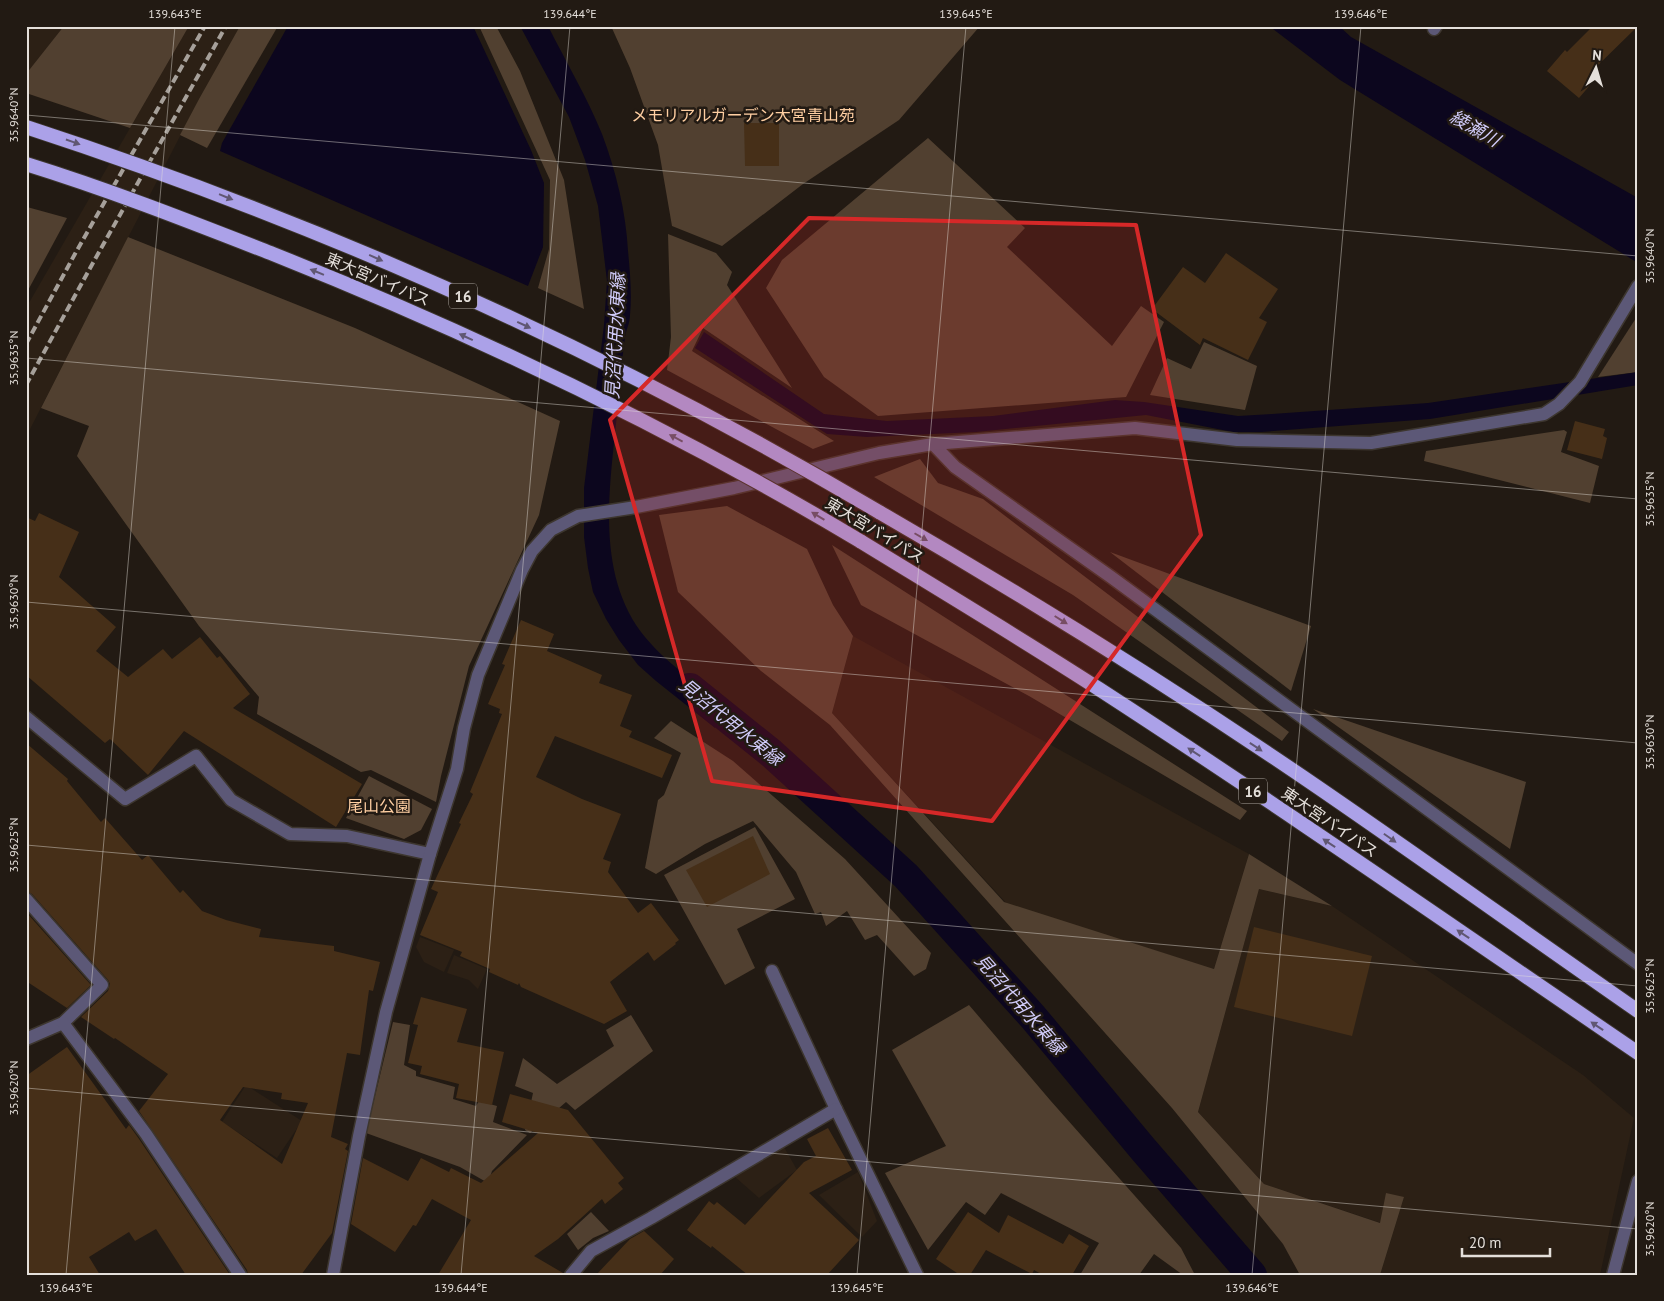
<svg xmlns="http://www.w3.org/2000/svg" width="1664" height="1301" font-family="'PT Sans','Noto Sans JP',sans-serif">
<style>
.built{fill:#2c2015}
.green{fill:#514030}
.water{fill:#0c061e}
.lines{fill:none;stroke-linecap:round;stroke-linejoin:round}
.canal{stroke:#0c061e;stroke-width:30}
.building{fill:#462f18;fill-rule:evenodd}
.minor-casing{stroke:#3d362f;stroke-width:15}
.trunk-casing{stroke:#3d362f;stroke-width:16}
.minor{stroke:#5c5877;stroke-width:12}
.trunk{stroke:#aba1e8;stroke-width:14}
.rail{stroke:#a6a09a;stroke-width:4;stroke-dasharray:8 4;stroke-linecap:butt}
.trunk-bridge-casing{stroke:#3d362f;stroke-width:16;stroke-linecap:butt}
.trunk-bridge{stroke:#aba1e8;stroke-width:14}
.oneway{fill:#605773}
.marked{fill:#d62828;fill-opacity:0.2;stroke:#d62828;stroke-width:4;stroke-linejoin:round}
.ticks{fill:none;stroke:#e4dfda;stroke-width:1;stroke-opacity:0.45}
.labels{text-anchor:middle;dominant-baseline:central;stroke-width:5;stroke-linejoin:round;paint-order:stroke}
.shield{fill:#221a13;stroke:#aaa49e;stroke-width:1}
.shield-label{font-size:15px;font-weight:bold;fill:#e4dfda}
.park-label{font-size:16px;fill:#ffcfa2;stroke:#221a13}
.street-label{font-size:16px;fill:#e4dfda;stroke:#221a13}
.water-label{font-size:18px;font-style:italic;fill:#d0cbf9;stroke:#221a13}
.neatline{fill:none;stroke:#e4dfda;stroke-width:2}
.ticks-label{font-size:12px;text-anchor:middle;fill:#e4dfda}
</style>
<rect width="100%" height="100%" fill="#221a13"/>
<g class="built">
<polygon points="26,26 64,26 26,74"/>
<polygon points="189,26 240,26 199,99 26,437 26,308"/>
<polygon points="853,636 1249,854 1214,969 1008,905 832,713"/>
<polygon points="1259,889 1332,906 1583,1075 1634,1118 1600,1275 1380,1275 1404,1197 1381,1223 1264,1184 1198,1112"/>
<polygon points="420,937 454,950 444,972 424,962 416,947"/>
<polygon points="454,955 487,969 478,989 469,980 447,973"/>
<polygon points="246,1085 302,1121 277,1158 222,1122"/>
<polygon points="784,1147 797,1170 759,1198 734,1176"/>
<polygon points="858,1172 877,1221 862,1237 819,1195"/>
</g>
<g class="green">
<polygon points="64,26 189,26 130,128 26,93 26,74"/>
<polygon points="240,26 278,26 207,148 180,135 199,99"/>
<polygon points="479,26 496,26 520,71 564,180 584,309 538,288 549,249 550,180"/>
<polygon points="611,26 980,26 899,120 803,184 722,246 672,226 658,145 630,68"/>
<polygon points="928,138 1025,228 1007,247 1112,346 1141,306 1164,322 1126,397 878,416 824,377 766,288 782,260"/>
<polygon points="27,207 67,218 26,294 26,208"/>
<polygon points="668,234 716,253 732,272 727,285 792,388 703,328 692,351 834,441 813,449 667,370 671,337"/>
<polygon points="128,237 355,328 560,421 539,515 469,666 441,776 436,802 371,770 361,772 257,714 259,697 199,626 77,456 89,426 41,408"/>
<polygon points="1638,315 1638,372 1598,377"/>
<polygon points="1204,342 1257,366 1245,410 1150,395 1167,358 1191,369"/>
<polygon points="1564,430 1567,432 1561,452 1599,466 1590,503 1424,461 1426,451"/>
<polygon points="920,459 938,483 983,499 1289,732 1282,741 1073,595 874,477"/>
<polygon points="727,506 807,549 833,605 853,636 832,713 1004,902 1214,969 1249,854 1332,906 1259,889 1198,1112 1264,1184 1380,1223 1386,1193 1404,1197 1380,1275 1300,1275 1283,1244 1172,1108 830,725 761,671 678,592 659,515"/>
<polygon points="832,545 1247,811 1240,820 1029,696 861,605"/>
<polygon points="1110,552 1311,626 1291,691"/>
<polygon points="1313,709 1526,782 1510,849"/>
<polygon points="671,721 733,761 845,859 931,953 926,969 914,976 877,935 865,940 847,911 826,926 821,912 815,914 796,872 753,821 705,844 656,874 645,868 658,800 664,795 681,753 654,738"/>
<polygon points="369,776 432,809 421,830 404,839 346,818"/>
<polygon points="755,827 795,899 737,929 755,968 725,985 664,875"/>
<polygon points="969,1005 1050,1100 1181,1248 1195,1275 1183,1275 1154,1254 1139,1275 1080,1275 1099,1243 1001,1193 985,1215 966,1202 928,1250 885,1173 946,1146 892,1050"/>
<polygon points="631,1015 653,1051 575,1110 566,1102 530,1133 525,1130 533,1093 515,1086 523,1058 557,1084 614,1046 606,1030"/>
<polygon points="393,1022 410,1025 404,1065 416,1071 416,1076 455,1087 453,1099 476,1106 479,1101 497,1106 493,1122 527,1135 492,1171 488,1183 460,1167 366,1133"/>
<polygon points="591,1212 609,1231 593,1238 578,1250 567,1234"/>
</g>
<g class="water">
<polygon points="288,26 473,26 531,150 544,183 543,247 528,286 220,151 222,143"/>
<path d="M520,26H548C566,62 587,97 602,134C616,171 626,212 628,251C630,272 632,295 630,315C630,323 626,330 625,337C621,366 619,395 616,424C609,492 597,572 641,632C664,662 696,683 727,705L715,728L656,681L638,665L619,640L606,619L593,592L588,568L584,537V488L604,325L607,281L598,206L585,160L569,117Z"/>
<polygon points="1269,26 1339,26 1351,37 1638,198 1638,263 1340,80"/>
<polygon points="704,332 824,414 887,421 993,416 1115,400 1144,402 1238,416 1272,414 1428,403 1638,372 1638,385 1430,419 1261,432 1233,432 1146,415 976,432 867,437 827,434 695,348"/>
</g>
<g class="lines">
<polyline class="canal" points="690,688 771,753 906,876 1033,1017 1143,1149 1252,1275"/>
</g>
<g class="building">
<polygon points="1593,26 1638,26 1591,72 1597,77 1579,98 1547,71 1565,50 1567,52"/>
<polygon points="744,123 779,123 779,166 745,166"/>
<polygon points="1226,253 1278,289 1259,318 1267,322 1248,360 1203,338 1200,345 1152,309 1183,267 1205,283"/>
<polygon points="1575,421 1605,429 1603,436 1607,438 1602,459 1567,450"/>
<polygon points="39,513 79,532 59,577 116,627 96,651 128,677 163,649 172,659 200,637 217,658 220,656 250,694 233,708 362,784 336,827 184,731 148,775 110,739 105,743 26,675 26,517 35,521"/>
<polygon points="521,620 554,634 547,651 602,675 599,683 632,695 620,726 632,731 629,737 672,755 662,778 555,736 536,777 582,799 621,814 603,859 611,862 608,872 638,913 651,903 679,940 675,943 676,944 654,961 648,952 610,982 627,1011 604,1024 521,987 519,983 518,985 489,972 490,969 460,956 462,952 420,935 438,892 431,889 461,824 459,823 473,794 470,792 502,714 499,713 500,709 488,704 505,665 502,664"/>
<path d="M26,743L68,779L67,781L101,822L105,818L142,860L148,855L180,893L183,890L202,911L226,920L261,929L259,937L334,946V951L380,962L373,991L369,990L360,1055L347,1053L331,1137L348,1144L345,1149L348,1151L332,1233L301,1275H248L247,1270L139,1111L168,1074L115,1038L114,1039L81,1017L108,991L110,984L108,980L32,894L26,891ZM243,1087L282,1093L281,1099L308,1103L282,1164L220,1120Z"/>
<polygon points="753,836 770,874 707,907 686,870"/>
<polygon points="26,912 91,985 67,1008 26,981"/>
<polygon points="1254,927 1372,956 1352,1036 1234,1007"/>
<polygon points="421,997 467,1009 457,1042 504,1052 492,1105 456,1098 459,1084 420,1074 422,1066 408,1063 418,1025 413,1024"/>
<polygon points="67,1047 126,1129 129,1125 139,1139 230,1275 186,1275 156,1229 135,1241 129,1232 89,1257 100,1275 26,1275 26,1076"/>
<polygon points="510,1094 568,1110 624,1178 618,1183 623,1189 605,1204 602,1199 558,1239 534,1256 563,1273 563,1275 438,1275 471,1220 432,1199 416,1226 413,1225 395,1252 351,1224 363,1158 408,1181 421,1158 449,1172 451,1168 481,1183 538,1133 502,1122"/>
<polygon points="828,1128 852,1170 809,1193 859,1240 827,1275 748,1275 712,1246 711,1248 687,1230 709,1201 714,1205 717,1202 745,1225 804,1162 816,1156 807,1139"/>
<polygon points="968,1212 999,1233 1008,1215 1063,1244 1069,1234 1089,1246 1072,1275 1043,1275 1034,1270 1032,1274 986,1250 970,1275 960,1275 936,1259"/>
<polygon points="644,1231 674,1259 660,1275 596,1275 630,1239"/>
</g>
<g class="lines">
<defs>
<g id="minor">
<polyline points="1434,29 1436,26"/>
<polyline points="933,444 955,467 1111,577 1638,964"/>
<polyline points="26,717 125,799 196,756 231,800 290,834 347,836 430,854"/>
<polyline points="26,899 102,985 63,1023 26,1039"/>
<polyline points="772,971 836,1109 917,1275"/>
<polyline points="63,1023 146,1134 240,1275"/>
<polyline points="333,1275 359,1136 386,1012 430,854 457,769 464,728 478,675 522,570 532,551 551,530 578,516 636,507 734,488 879,453 933,444 1135,428 1237,440 1371,443 1544,414 1559,404 1580,382 1638,286"/>
<polyline points="571,1275 591,1251 651,1218 836,1109"/>
<polyline points="1613,1275 1638,1181"/>
</g>
<g id="trunk">
<path d="M879,512C1028,598 1174,689 1316,786C1424,860 1530,936 1638,1011"/>
<path d="M860,541C940,590 1020,638 1099,689C1281,807 1459,931 1638,1053"/>
</g>
</defs>
<use href="#minor" class="minor-casing"/>
<use href="#trunk" class="trunk-casing"/>
<use href="#minor" class="minor"/>
<use href="#trunk" class="trunk"/>
<g class="rail">
<polyline points="26,344 76,252 205,26"/>
<polyline points="26,385 94,261 226,26"/>
</g>
<defs>
<g id="trunk-bridge">
<path d="M26,127C323,224 611,353 879,512"/>
<path d="M26,164C110,190 191,222 273,254C476,335 673,429 860,541"/>
</g>
</defs>
<use href="#trunk-bridge" class="trunk-bridge-casing"/>
<use href="#trunk-bridge" class="trunk-bridge"/>
</g>
<defs><path id="oneway-solid" d="M-6-.8H1V-3.2L6.5 0L1 3.2V.8H-6Z" transform="scale(1.25)"/></defs>
<g class="oneway">
<use href="#oneway-solid" transform="translate(73 142) rotate(19)"/>
<use href="#oneway-solid" transform="translate(226 197) rotate(22)"/>
<use href="#oneway-solid" transform="translate(376 258) rotate(24)"/>
<use href="#oneway-solid" transform="translate(317 272) rotate(-158)"/>
<use href="#oneway-solid" transform="translate(524 325) rotate(25)"/>
<use href="#oneway-solid" transform="translate(466 337) rotate(-155)"/>
<use href="#oneway-solid" transform="translate(676 438) rotate(-152)"/>
<use href="#oneway-solid" transform="translate(818 516) rotate(-149)"/>
<use href="#oneway-solid" transform="translate(921 537) rotate(30)"/>
<use href="#oneway-solid" transform="translate(1061 620) rotate(32)"/>
<use href="#oneway-solid" transform="translate(1256 747) rotate(34)"/>
<use href="#oneway-solid" transform="translate(1194 752) rotate(-147)"/>
<use href="#oneway-solid" transform="translate(1390 838) rotate(35)"/>
<use href="#oneway-solid" transform="translate(1329 843) rotate(-146)"/>
<use href="#oneway-solid" transform="translate(1463 934) rotate(-146)"/>
<use href="#oneway-solid" transform="translate(1597 1026) rotate(-146)"/>
</g>
<path class="marked" d="M809,218L1136,225L1201,535L992,821L712,781L610,420Z"/>
<path class="ticks" d="M26,115L1638,256M26,358L1638,499M26,602L1638,743M26,845L1638,986M26,1088L1638,1229M66,1275L175,26M461,1275L570,26M857,1275L966,26M1252,1275L1361,26"/>
<g class="labels">
<g class="shield">
<rect x="449" y="283.5" width="28" height="25" rx="4"/>
<rect x="1239" y="778.5" width="28" height="25" rx="4"/>
</g>
<g class="shield-label">
<text x="463" y="296">16</text>
<text x="1253" y="791">16</text>
</g>
<g class="park-label">
<text x="743" y="115">メモリアルガーデン大宮青山苑</text>
<text x="379" y="806">尾山公園</text>
</g>
<g class="street-label">
<text transform="translate(378 279) rotate(23)">東大宮バイパス</text>
<text transform="translate(875 530) rotate(31)">東大宮バイパス</text>
<text transform="translate(1330 822) rotate(34)">東大宮バイパス</text>
</g>
<g class="water-label">
<text transform="translate(1475 128) rotate(30)">綾瀬川</text>
<text transform="translate(615 336) rotate(-87)">見沼代用水東縁</text>
<text transform="translate(731 722) rotate(39)">見沼代用水東縁</text>
<text transform="translate(1020 1004) rotate(49)">見沼代用水東縁</text>
</g>
</g>
<rect width="1664" height="1301" fill="none" stroke="#221a13" stroke-width="55"/>
<g transform="translate(1596 68) rotate(5)" stroke="#221a13" stroke-width="4" paint-order="stroke">
<path d="M0-4L9 19L0 12L-9 19Z" fill="#e4dfda"/>
<text y="-8" font-size="14" font-weight="bold" text-anchor="middle" fill="#e4dfda">N</text>
</g>
<path d="M1462 1248v8h88v-8" fill="none" stroke="#e4dfda" stroke-width="2.5"/>
<text x="1469" y="1248" font-size="15" fill="#e4dfda" stroke="#221a13" stroke-width="4" paint-order="stroke">20 m</text>
<rect x="28" y="28" width="1608" height="1246" class="neatline"/>
<g class="ticks-label">
<text x="175" y="18">139.643°E</text>
<text x="570" y="18">139.644°E</text>
<text x="966" y="18">139.645°E</text>
<text x="1361" y="18">139.646°E</text>
<text transform="translate(14 115) rotate(-90)" y="4">35.9640°N</text>
<text transform="translate(1650 256) rotate(-90)" y="4">35.9640°N</text>
<text transform="translate(14 358) rotate(-90)" y="4">35.9635°N</text>
<text transform="translate(1650 499) rotate(-90)" y="4">35.9635°N</text>
<text transform="translate(14 602) rotate(-90)" y="4">35.9630°N</text>
<text transform="translate(1650 742) rotate(-90)" y="4">35.9630°N</text>
<text transform="translate(14 845) rotate(-90)" y="4">35.9625°N</text>
<text transform="translate(1650 986) rotate(-90)" y="4">35.9625°N</text>
<text transform="translate(14 1088) rotate(-90)" y="4">35.9620°N</text>
<text transform="translate(1650 1229) rotate(-90)" y="4">35.9620°N</text>
<text x="66" y="1292">139.643°E</text>
<text x="461" y="1292">139.644°E</text>
<text x="857" y="1292">139.645°E</text>
<text x="1252" y="1292">139.646°E</text>
</g>
</svg>
